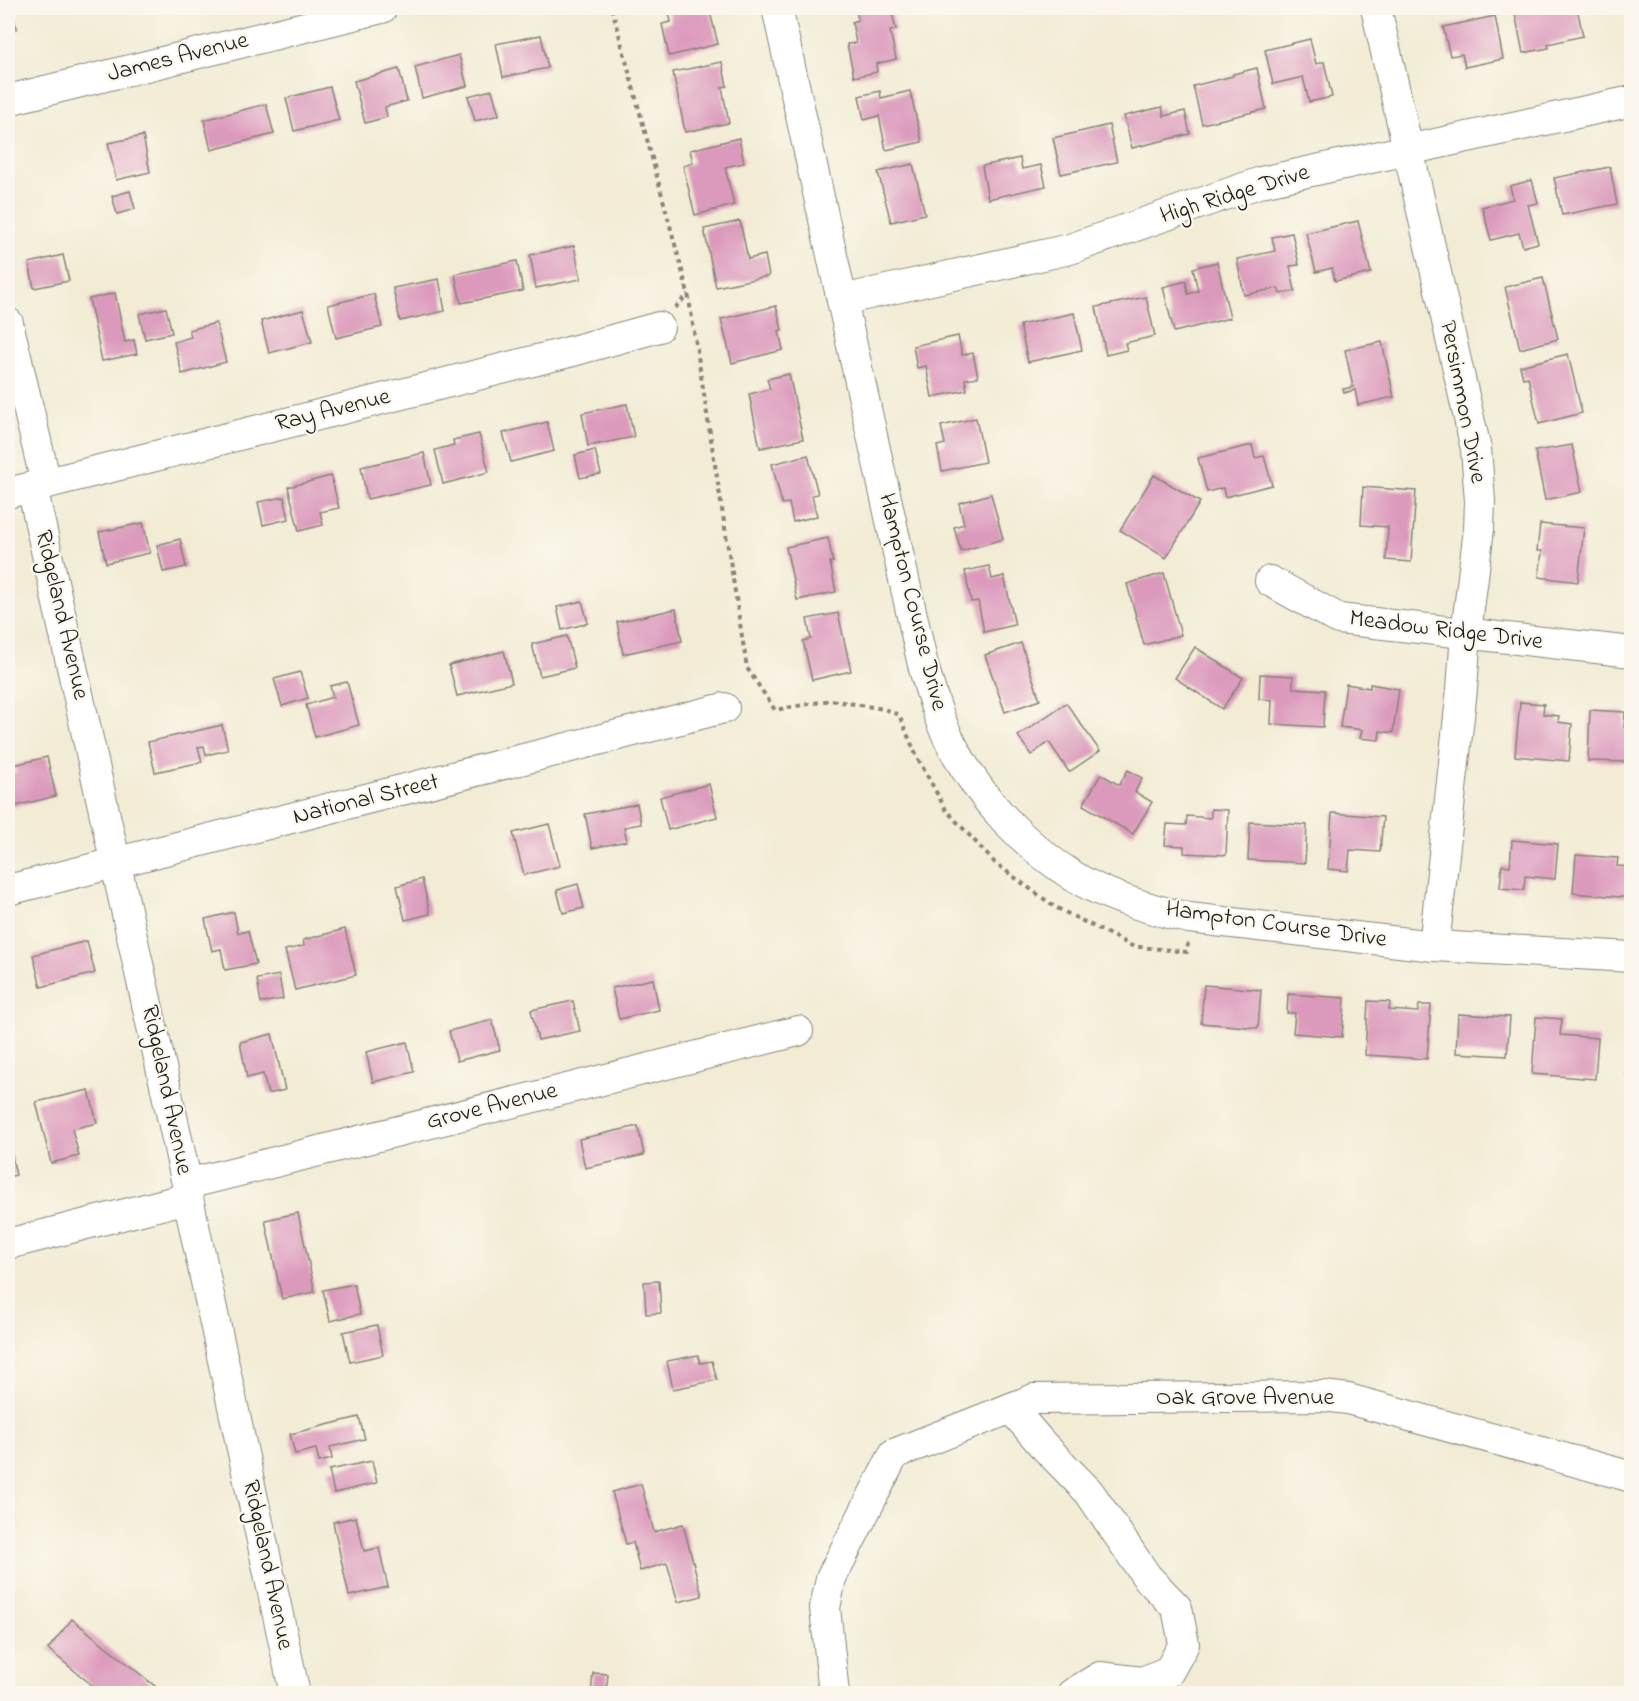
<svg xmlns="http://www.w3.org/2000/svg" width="1639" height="1701" font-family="'Indie Flower',sans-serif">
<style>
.building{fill:#db9abc}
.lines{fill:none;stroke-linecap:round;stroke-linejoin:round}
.minor-casing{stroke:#878478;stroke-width:32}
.path{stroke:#878478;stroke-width:4;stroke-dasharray:4.5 4.5;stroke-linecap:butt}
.minor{stroke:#fff;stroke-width:30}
.labels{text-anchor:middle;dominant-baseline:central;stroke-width:4.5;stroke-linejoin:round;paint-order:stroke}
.street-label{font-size:24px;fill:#1c1c1c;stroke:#fbf7ec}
</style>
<rect width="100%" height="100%" fill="#fbf7ec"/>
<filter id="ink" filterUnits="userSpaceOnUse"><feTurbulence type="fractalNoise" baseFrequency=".0167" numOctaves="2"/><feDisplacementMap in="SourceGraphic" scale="12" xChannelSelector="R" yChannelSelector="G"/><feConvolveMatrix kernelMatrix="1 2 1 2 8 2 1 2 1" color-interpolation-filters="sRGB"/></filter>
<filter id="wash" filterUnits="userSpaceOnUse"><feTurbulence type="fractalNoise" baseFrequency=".008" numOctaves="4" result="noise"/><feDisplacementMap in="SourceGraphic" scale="24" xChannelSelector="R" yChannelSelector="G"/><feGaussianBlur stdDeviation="1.35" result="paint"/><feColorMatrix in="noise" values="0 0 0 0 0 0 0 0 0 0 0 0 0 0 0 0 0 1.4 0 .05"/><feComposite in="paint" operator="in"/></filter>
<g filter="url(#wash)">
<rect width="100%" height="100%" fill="#f2ecd5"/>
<g id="blocks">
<g class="building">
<polygon points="8,8 11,8 17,29 8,31"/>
<polygon points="668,8 709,8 718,44 669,56 662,24 671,22"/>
<polygon points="867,8 891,8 896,30 890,31 896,59 876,64 877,72 854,77 847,44 856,43 852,22 858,20 856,10"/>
<polygon points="1088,8 1134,8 1134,9 1089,13"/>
<polygon points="1514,8 1577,8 1583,36 1548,44 1549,48 1523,53"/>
<polygon points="1495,16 1503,59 1465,67 1462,54 1450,56 1443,27"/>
<polygon points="541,35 548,68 503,77 496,44"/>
<polygon points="1310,39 1316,64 1324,62 1332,97 1309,102 1303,77 1273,84 1265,50"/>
<polygon points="459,55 467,86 422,98 415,67"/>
<polygon points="722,62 727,86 722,87 729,123 685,132 673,72"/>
<polygon points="1257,68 1266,109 1202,124 1193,86 1233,76 1233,74"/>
<polygon points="399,69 407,101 385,107 387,117 365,123 354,81"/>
<polygon points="330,87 339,120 294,131 286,98"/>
<polygon points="492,90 499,115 475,121 468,96"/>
<polygon points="880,91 881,98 910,91 922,142 886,150 879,116 864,120 859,96"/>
<polygon points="266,104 274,134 211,150 204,120"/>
<polygon points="1162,107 1164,116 1185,111 1190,134 1132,148 1124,116"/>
<polygon points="1109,125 1117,162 1061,174 1053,138"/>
<polygon points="143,136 150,172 116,180 108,143"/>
<polygon points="739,138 744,163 725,167 734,205 695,215 683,166 693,163 690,150"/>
<polygon points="1020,158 1022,169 1041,165 1046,186 988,199 982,166"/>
<polygon points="913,164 925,214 891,222 878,172"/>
<polygon points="1610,167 1617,204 1562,215 1554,178"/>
<polygon points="1532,180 1538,203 1528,205 1538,243 1523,247 1519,233 1491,240 1482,207 1513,199 1510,186"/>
<polygon points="130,191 135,209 117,214 112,196"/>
<polygon points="740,221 748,259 765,255 769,276 716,287 704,229"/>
<polygon points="1358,221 1371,273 1335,281 1332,268 1316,272 1306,233"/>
<polygon points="1292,233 1299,265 1290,266 1295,291 1280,294 1278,288 1244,295 1237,259 1275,251 1272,237"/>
<polygon points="574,246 581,279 536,288 530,255"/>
<polygon points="63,255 69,281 34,288 29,263"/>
<polygon points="517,261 523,291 461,303 455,274"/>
<polygon points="1217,262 1230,318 1174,332 1163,287 1186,281 1188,294 1198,291 1193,268"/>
<polygon points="1543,278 1558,339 1520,349 1505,287"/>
<polygon points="439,279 445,311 400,321 393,288"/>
<polygon points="115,293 125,342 134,340 137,354 102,361 89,299"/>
<polygon points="374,294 382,327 336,338 328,305"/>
<polygon points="1146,297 1155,336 1125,343 1127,350 1106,355 1096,307"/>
<polygon points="776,306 782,330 779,331 783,350 732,363 721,319"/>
<polygon points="166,308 172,333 145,339 139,314"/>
<polygon points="303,310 312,342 269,353 261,321"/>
<polygon points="1074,313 1082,350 1028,362 1020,325"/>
<polygon points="216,323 226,362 182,374 174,342 191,337 189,330"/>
<polygon points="958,336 962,355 973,353 978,377 965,379 967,390 932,397 926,366 917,368 913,346"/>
<polygon points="1382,342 1394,397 1358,405 1355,390 1344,393 1343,389 1353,387 1345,350"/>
<polygon points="1568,354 1582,413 1539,424 1528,377 1523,378 1520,366"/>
<polygon points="789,374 803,439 760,448 749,394 770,389 767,379"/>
<polygon points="627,404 634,437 588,446 582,413"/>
<polygon points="976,418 985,462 942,471 937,446 945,444 941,426"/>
<polygon points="547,422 554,451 511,462 503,433"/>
<polygon points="479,434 489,472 443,484 435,450 454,445 453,440"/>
<polygon points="1252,445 1255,458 1264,456 1272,485 1225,497 1223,488 1207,492 1198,458"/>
<polygon points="1572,445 1582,492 1545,500 1535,451"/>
<polygon points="595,450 601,474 580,478 575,455"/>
<polygon points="424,453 431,485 367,499 361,467"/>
<polygon points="808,455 818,494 812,495 817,516 793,522 789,503 782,504 772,464"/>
<polygon points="1154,475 1200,502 1166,558 1120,530"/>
<polygon points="331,476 339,508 320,512 323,525 299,531 288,487"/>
<polygon points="1363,487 1416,491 1411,562 1386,560 1388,527 1361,525"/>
<polygon points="991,494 1003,539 961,551 954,527 964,524 959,503"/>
<polygon points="284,497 289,519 263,525 258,502"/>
<polygon points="143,523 150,553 106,563 99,532"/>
<polygon points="1540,524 1584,528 1578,582 1539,577 1542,551 1537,551"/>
<polygon points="828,538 833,562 830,562 836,592 797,600 786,547"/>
<polygon points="180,539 186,567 163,572 157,545"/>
<polygon points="989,566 992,579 1004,576 1015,625 984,632 978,601 971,602 965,571"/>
<polygon points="1164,573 1181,635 1144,645 1127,584"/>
<polygon points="582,601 588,623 562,630 557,607"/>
<polygon points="676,609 682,641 623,654 617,622"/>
<polygon points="838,613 851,671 812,680 803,641 811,639 807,619"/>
<polygon points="567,636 575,668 540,676 532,644"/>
<polygon points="1021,643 1040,700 1005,712 985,655"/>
<polygon points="1195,647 1243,678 1222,709 1175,678"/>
<polygon points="504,651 512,683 457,696 449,665"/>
<polygon points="300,672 308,698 282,706 274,679"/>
<polygon points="1260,674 1293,676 1293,688 1325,690 1323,727 1271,724 1272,700 1259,699"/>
<polygon points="347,682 359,725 315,737 306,705 333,697 330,686"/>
<polygon points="1346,684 1370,688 1370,684 1399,689 1393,733 1380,731 1379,740 1360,738 1362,730 1340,727"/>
<polygon points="1520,702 1544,704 1543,714 1559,716 1558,722 1572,724 1569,761 1515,756"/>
<polygon points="1066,703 1100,751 1069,772 1049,742 1031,755 1018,736"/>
<polygon points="1590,710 1625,712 1624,727 1632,728 1632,762 1588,761"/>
<polygon points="222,725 228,750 206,755 204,746 198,747 202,762 155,772 148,742"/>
<polygon points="47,757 56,796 8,808 8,775 16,773 14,765"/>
<polygon points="1128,770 1142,778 1135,792 1152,802 1133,834 1083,805 1101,774 1119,785"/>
<polygon points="709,784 717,817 668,830 660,797"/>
<polygon points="637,804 641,824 624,827 627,841 592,848 585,814"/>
<polygon points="1211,809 1228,810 1226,855 1184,853 1184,846 1165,845 1167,824 1186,825 1187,816 1211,818"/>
<polygon points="1332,813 1383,817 1380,852 1350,850 1348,871 1328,869"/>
<polygon points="1250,822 1307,825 1305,863 1248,860"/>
<polygon points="549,824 560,866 524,875 513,833"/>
<polygon points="1512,840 1558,844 1555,879 1525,876 1524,890 1500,888 1502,865 1510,866"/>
<polygon points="1576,855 1618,858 1617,866 1632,867 1632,898 1573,893"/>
<polygon points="422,879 430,914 405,920 397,886"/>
<polygon points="578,884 584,908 563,913 557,890"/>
<polygon points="234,912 238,933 248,931 256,964 225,970 221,949 212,951 205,919"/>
<polygon points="345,929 356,975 295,990 285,950 304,946 303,940"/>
<polygon points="87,941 95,973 41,987 33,955"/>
<polygon points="279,975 283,999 261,1003 257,979"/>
<polygon points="653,979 659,1010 619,1019 612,988"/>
<polygon points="1204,985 1261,990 1258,1028 1201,1023"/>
<polygon points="1288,994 1345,998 1342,1037 1293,1033 1295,1013 1287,1013"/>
<polygon points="573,1001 580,1031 538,1040 531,1010"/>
<polygon points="1368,1001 1390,1002 1389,1010 1418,1012 1419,1005 1431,1005 1427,1059 1365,1055"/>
<polygon points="1458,1014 1510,1017 1507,1056 1456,1053"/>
<polygon points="1536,1017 1562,1019 1560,1035 1598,1038 1595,1079 1532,1074"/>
<polygon points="492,1020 500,1050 457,1061 449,1031"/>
<polygon points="272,1034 285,1090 268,1094 263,1074 247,1078 240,1042"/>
<rect x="1626" y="1036" width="6" height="38"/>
<polygon points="407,1042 414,1072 373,1082 366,1052"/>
<polygon points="89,1090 97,1123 72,1129 79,1156 51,1163 36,1102"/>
<polygon points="638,1126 644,1155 585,1168 579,1139"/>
<polygon points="8,1139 16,1175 8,1177"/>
<polygon points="298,1213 315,1292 282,1299 265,1220"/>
<polygon points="659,1281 661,1313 646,1314 644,1282"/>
<polygon points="354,1284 360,1314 330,1321 323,1290"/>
<polygon points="377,1325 383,1355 350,1362 343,1332"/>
<polygon points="698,1355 700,1363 712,1361 717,1380 673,1389 667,1361"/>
<polygon points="359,1417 365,1439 330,1447 332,1459 319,1462 316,1449 295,1454 290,1434"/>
<polygon points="372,1461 377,1483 334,1493 329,1470"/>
<polygon points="641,1484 654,1532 683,1524 702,1596 678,1602 667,1563 640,1571 633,1542 626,1544 612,1492"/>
<polygon points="356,1517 364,1551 379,1548 388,1587 349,1596 333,1522"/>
<polygon points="72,1619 161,1691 159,1694 103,1694 48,1649"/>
<polygon points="593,1673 608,1674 606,1694 591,1694"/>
<polygon points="413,1687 414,1694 390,1694 390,1693"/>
</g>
</g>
</g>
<g filter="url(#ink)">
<use href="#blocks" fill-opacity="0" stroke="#878478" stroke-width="1.5"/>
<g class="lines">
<defs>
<g id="minor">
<path d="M777,8L923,665C931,693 939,721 953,747C980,799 1024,845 1073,876C1105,896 1153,910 1189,918L1434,946L1632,957"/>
<polyline points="1376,8 1476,449 1480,501 1479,529 1466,633 1462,689 1434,946"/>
<polyline points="8,100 382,8"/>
<polyline points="842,300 1070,249 1261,182 1632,101"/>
<polyline points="8,323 46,483"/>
<polyline points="32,487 187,1184 188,1198 295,1694"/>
<polyline points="8,493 569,352 659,327"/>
<polyline points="1270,581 1339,619 1632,652"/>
<polyline points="8,890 724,708"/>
<polyline points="187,1184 798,1031"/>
<polyline points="8,1244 188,1198"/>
<polyline points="1011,1408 1042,1444 1089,1492 1147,1577 1177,1608 1184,1644 1169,1671 1142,1682 1100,1677 1072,1694"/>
<polyline points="834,1694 825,1608 831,1578 894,1454 1034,1399 1323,1396 1348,1399 1632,1477"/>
</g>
</defs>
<use href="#minor" class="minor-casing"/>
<g class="path">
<polyline points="612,8 688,293 747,668 775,710 831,700 884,709 899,715 917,757 946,810 995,863 1055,907 1132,946 1187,952 1188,942"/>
<polyline points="675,308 688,294"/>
</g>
<use href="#minor" class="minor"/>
</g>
</g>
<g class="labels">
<g class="street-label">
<text transform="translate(178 58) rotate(-14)">James Avenue</text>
<text transform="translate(1235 195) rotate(-17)">High Ridge Drive</text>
<text transform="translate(1462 402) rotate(79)">Persimmon Drive</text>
<text transform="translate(333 411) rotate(-14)">Ray Avenue</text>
<text transform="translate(912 602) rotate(76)">Hampton Course Drive</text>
<text transform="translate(61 615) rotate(77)">Ridgeland Avenue</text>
<text transform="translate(1446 631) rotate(7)">Meadow Ridge Drive</text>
<text transform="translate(366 800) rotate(-14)">National Street</text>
<text transform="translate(1276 925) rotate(8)">Hampton Course Drive</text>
<text transform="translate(166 1090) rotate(78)">Ridgeland Avenue</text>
<text transform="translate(492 1107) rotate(-14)">Grove Avenue</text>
<text x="1245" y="1398">Oak Grove Avenue</text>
<text transform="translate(267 1565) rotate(78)">Ridgeland Avenue</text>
</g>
</g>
<rect width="1639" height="1701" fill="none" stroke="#fbf7ec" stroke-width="30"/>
</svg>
